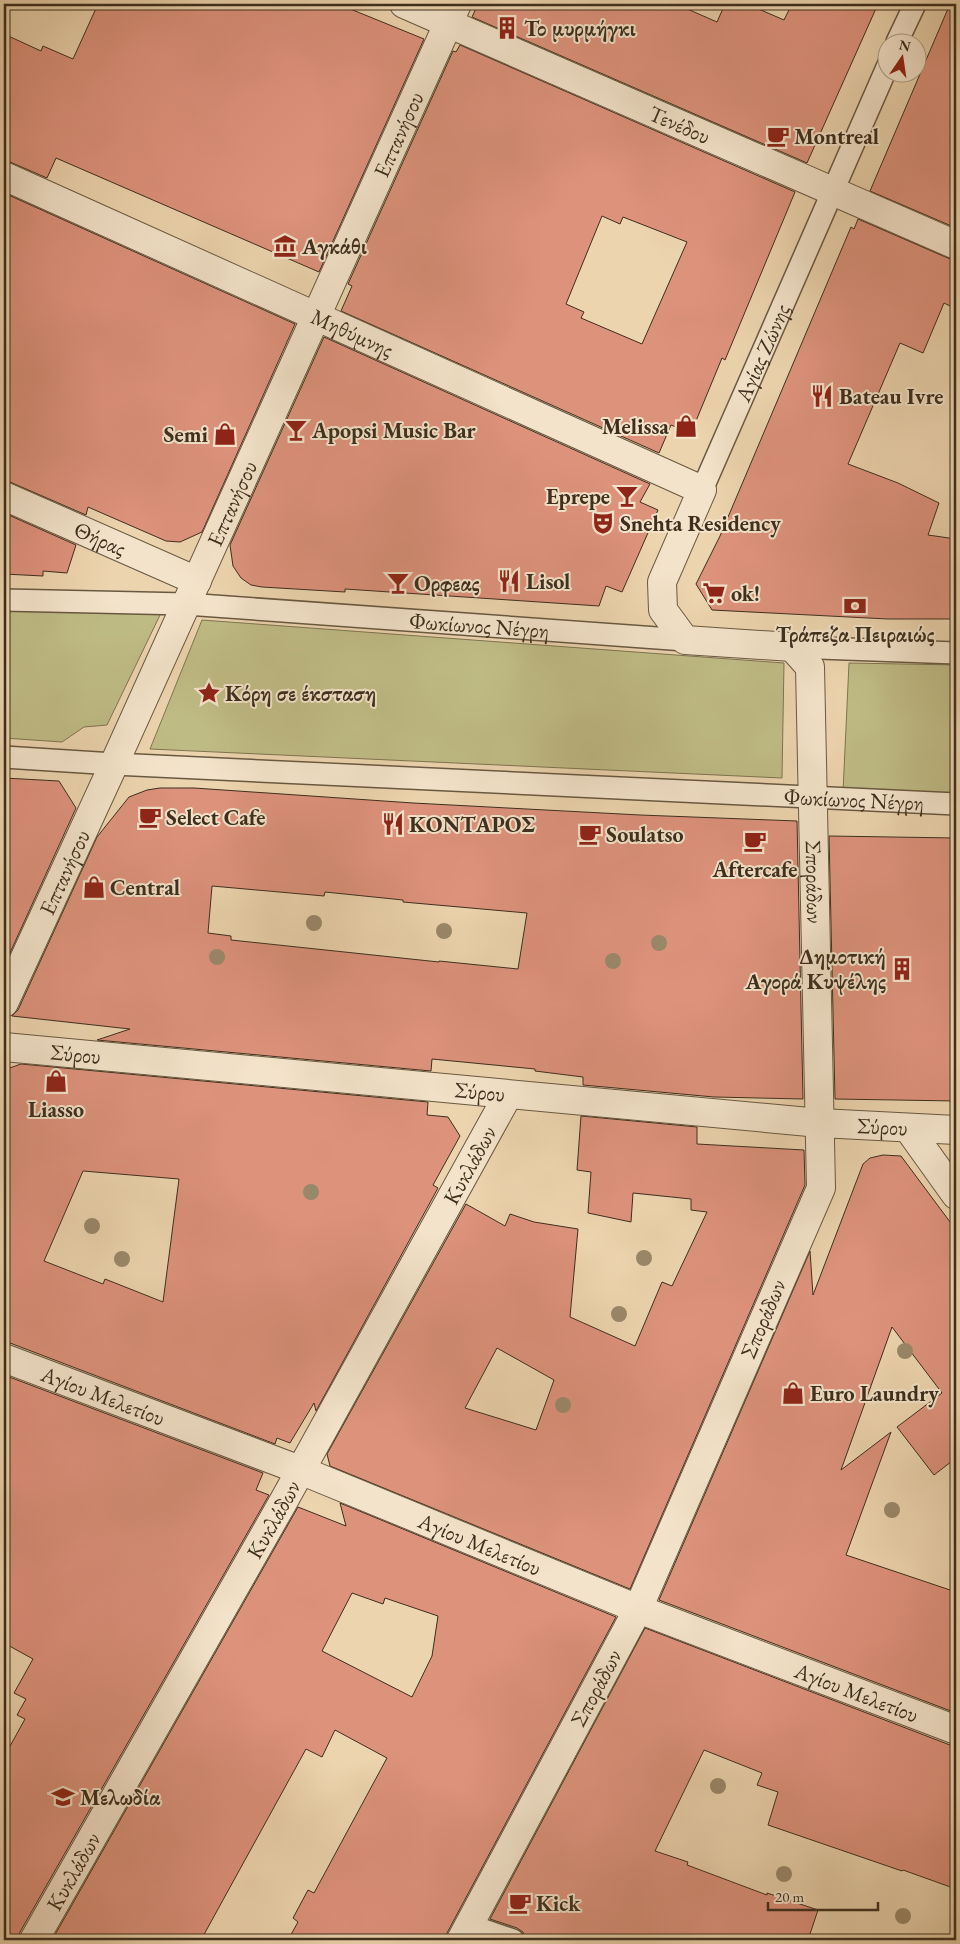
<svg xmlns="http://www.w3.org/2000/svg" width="960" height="1944" font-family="'EB Garamond',serif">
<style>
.green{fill:#bfbb85;stroke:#7e7451}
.building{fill:#dd927c;stroke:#3d2e1d;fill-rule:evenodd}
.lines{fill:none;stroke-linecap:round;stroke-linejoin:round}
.pedestrian-casing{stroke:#695841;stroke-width:24}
.minor-casing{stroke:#695841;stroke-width:30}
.tertiary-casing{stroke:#695841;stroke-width:30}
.pedestrian{stroke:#f3e3ca;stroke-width:21}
.minor{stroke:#f3e3ca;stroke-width:28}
.tertiary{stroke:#f3e3ca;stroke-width:28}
.tree{fill:#9a886a}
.labels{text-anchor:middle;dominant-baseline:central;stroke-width:4;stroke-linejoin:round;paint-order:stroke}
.poi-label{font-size:22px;font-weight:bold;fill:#3d2e1d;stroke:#f3e3ca;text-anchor:start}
.street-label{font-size:22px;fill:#3d2e1d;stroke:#f3e3ca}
</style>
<rect width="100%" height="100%" fill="#ecd4ae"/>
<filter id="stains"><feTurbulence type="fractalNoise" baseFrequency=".004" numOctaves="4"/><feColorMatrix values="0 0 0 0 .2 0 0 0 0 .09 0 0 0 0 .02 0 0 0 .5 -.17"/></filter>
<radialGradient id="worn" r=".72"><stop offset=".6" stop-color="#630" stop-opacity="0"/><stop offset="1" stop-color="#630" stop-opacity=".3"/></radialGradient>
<g class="green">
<polygon points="4,607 161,613 107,725 84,727 62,742 4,738"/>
<polygon points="202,620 784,663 782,778 150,749"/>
<polygon points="849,663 956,665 956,795 843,792"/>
</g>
<g class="building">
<polygon points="98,4 338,4 424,39 319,272 56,158 47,178 10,162 4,161 4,34 41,51 43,46 73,59"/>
<polygon points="478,4 676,4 717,22 725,4 747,4 784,20 792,4 878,4 807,163 472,17"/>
<polygon points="950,4 956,4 956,228 870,191"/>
<path d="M460,45L795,192L725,360L722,358L691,433L671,425L659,453L341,311L352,286L348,284L453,51L456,52ZM602,216L620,224L623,217L687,242L642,344L581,318L584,312L566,304Z"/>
<polygon points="4,193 295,324 202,532 180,542 166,541 88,507 86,515 10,482 4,481"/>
<polygon points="858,219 950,259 956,260 956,309 944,303 923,353 900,343 848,464 898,483 939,503 928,535 956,539 956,619 888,619 712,610 696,584 720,536 851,227 854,229"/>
<polygon points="324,337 650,484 640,502 658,510 622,592 606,586 599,606 345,589 345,592 262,587 251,585 241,578 233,566 230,545"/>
<polygon points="4,513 76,545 67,573 43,571 43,576 4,574"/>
<polygon points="4,778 59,781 76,808 4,966"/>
<path d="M160,788H194L413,803L640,815L797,821L803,1099L714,1097L583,1085V1077L535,1071V1069L432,1059L431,1071L97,1040L130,1029L12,1016L18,1010L97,837L129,797L147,790ZM212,886L324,896L325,892L403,900V902L527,913L518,969L439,961V962L231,940V936L208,933Z"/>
<polygon points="829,836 956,838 956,1101 835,1099"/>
<path d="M21,1064L428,1102L427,1115L448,1117L460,1136L433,1185L438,1188L316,1411L314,1403L290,1443L277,1438L275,1444L10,1343H4V1070ZM83,1171L179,1179L163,1302L105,1279L103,1284L44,1261Z"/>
<path d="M581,1116L697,1127V1144L804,1150L805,1185L630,1589L330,1466L327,1454L466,1204L505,1226L510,1214L534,1222L578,1229L570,1317L635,1346L662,1282L672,1286L707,1212L691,1210V1199L633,1193L631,1222L588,1213L591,1172L577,1170ZM497,1348L554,1380L536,1430L465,1408Z"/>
<polygon points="883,1155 901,1156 956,1230 956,1458 934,1475 897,1427 942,1393 892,1327 841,1470 891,1432 846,1555 956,1592 956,1713 659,1600 810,1251 813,1295 863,1164 870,1158"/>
<polygon points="4,1375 263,1473 256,1490 269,1495 20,1932 18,1940 4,1940 4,1757 25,1719 17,1715 26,1699 14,1693 33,1659 4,1643"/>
<path d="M340,1503L616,1617L447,1933L445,1940H288L298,1922L293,1918L308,1890L314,1893L387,1758L335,1730L322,1757L306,1749L201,1940H52L298,1507L346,1526ZM352,1593L383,1604L385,1598L438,1616L432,1656L412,1697L322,1651Z"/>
<polygon points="645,1628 950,1745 956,1745 956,1889 903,1870 902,1871 768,1825 778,1792 757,1785 762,1773 704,1750 655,1851 688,1862 687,1865 767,1895 767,1893 818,1910 808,1940 525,1940 523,1932 517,1928 490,1919"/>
</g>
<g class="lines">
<defs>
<g id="pedestrian">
<polyline points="897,42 915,4"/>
<path id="s1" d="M702,490L888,65"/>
<path id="s2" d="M4,600L186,604L685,640"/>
<polyline points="792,647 956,653"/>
<path id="s3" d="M4,757L114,764L956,804"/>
<polyline points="469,1925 513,1940"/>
</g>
<g id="minor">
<path id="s4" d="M404,4L956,245"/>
<path id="s5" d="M4,176L702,490L662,582L663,610L685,640L792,647L810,667L821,1188L638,1609L461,1940"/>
<path id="s6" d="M4,496L197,581"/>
<path id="s7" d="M4,1003L114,764L457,4"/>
<path id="s8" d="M4,1047L820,1123L956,1130"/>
<polyline points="908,1128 956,1195"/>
<path id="s9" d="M34,1940L282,1504L508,1095"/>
</g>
<g id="tertiary">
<path id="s10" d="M4,1358L300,1470L638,1609L956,1730"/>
</g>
</defs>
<use href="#pedestrian" class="pedestrian-casing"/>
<use href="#minor" class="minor-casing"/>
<use href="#tertiary" class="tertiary-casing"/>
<use href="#pedestrian" class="pedestrian"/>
<use href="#minor" class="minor"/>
<use href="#tertiary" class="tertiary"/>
</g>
<g class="tree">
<circle cx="314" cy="923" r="8"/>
<circle cx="444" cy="931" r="8"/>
<circle cx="659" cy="943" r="8"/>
<circle cx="217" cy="957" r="8"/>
<circle cx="613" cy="961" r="8"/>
<circle cx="311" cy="1192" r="8"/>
<circle cx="92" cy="1226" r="8"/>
<circle cx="644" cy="1258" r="8"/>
<circle cx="122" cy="1259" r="8"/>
<circle cx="619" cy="1314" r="8"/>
<circle cx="905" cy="1351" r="8"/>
<circle cx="563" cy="1405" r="8"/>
<circle cx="892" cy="1510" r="8"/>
<circle cx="718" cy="1786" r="8"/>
<circle cx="784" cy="1874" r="8"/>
<circle cx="903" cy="1916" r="8"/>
</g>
<defs>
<symbol id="building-bare" viewBox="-9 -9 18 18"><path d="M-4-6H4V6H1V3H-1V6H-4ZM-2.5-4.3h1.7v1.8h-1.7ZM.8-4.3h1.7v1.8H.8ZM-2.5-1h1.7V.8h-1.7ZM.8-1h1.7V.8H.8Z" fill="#8f2418" stroke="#f3e3ca" stroke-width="2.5" paint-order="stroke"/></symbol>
<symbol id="cafe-bare" viewBox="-9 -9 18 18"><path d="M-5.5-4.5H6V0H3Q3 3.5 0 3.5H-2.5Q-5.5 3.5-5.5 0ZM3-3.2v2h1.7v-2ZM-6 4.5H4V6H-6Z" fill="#8f2418" stroke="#f3e3ca" stroke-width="2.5" paint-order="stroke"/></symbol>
<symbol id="museum-bare" viewBox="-9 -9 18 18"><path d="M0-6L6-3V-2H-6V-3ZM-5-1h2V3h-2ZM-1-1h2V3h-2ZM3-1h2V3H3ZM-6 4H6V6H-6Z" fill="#8f2418" stroke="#f3e3ca" stroke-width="2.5" paint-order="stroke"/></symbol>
<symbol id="restaurant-bare" viewBox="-9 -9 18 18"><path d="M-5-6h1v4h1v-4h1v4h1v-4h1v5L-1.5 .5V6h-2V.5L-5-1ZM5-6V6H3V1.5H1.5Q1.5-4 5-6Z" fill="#8f2418" stroke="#f3e3ca" stroke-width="2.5" paint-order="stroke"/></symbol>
<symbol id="shop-bare" viewBox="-9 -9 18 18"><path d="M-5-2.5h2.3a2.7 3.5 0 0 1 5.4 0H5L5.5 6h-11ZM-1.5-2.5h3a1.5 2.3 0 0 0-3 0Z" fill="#8f2418" stroke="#f3e3ca" stroke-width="2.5" paint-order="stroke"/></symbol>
<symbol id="bar-bare" viewBox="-9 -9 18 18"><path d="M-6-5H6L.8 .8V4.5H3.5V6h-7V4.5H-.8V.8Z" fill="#8f2418" stroke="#f3e3ca" stroke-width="2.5" paint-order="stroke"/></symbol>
<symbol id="theatre-bare" viewBox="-9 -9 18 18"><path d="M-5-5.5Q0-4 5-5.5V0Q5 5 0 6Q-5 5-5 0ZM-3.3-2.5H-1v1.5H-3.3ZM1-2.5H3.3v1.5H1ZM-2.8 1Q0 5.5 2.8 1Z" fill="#8f2418" stroke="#f3e3ca" stroke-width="2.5" paint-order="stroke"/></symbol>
<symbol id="supermarket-bare" viewBox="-9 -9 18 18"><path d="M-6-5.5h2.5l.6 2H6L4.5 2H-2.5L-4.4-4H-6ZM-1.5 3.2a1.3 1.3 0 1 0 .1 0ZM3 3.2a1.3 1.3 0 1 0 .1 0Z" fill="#8f2418" stroke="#f3e3ca" stroke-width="2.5" paint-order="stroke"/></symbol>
<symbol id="bank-bare" viewBox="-9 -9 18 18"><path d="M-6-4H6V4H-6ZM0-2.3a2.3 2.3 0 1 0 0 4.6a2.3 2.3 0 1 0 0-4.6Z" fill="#8f2418" stroke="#f3e3ca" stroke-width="2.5" paint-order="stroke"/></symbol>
<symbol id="sight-bare" viewBox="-9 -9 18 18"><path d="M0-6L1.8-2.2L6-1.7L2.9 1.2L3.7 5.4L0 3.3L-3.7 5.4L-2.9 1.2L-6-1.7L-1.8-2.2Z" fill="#8f2418" stroke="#f3e3ca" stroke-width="2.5" paint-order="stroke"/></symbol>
<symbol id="school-bare" viewBox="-9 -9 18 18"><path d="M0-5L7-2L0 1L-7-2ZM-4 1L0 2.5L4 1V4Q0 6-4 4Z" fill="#8f2418" stroke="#f3e3ca" stroke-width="2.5" paint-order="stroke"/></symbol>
</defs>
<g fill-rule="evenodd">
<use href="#building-bare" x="491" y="12" width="32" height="32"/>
<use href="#cafe-bare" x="762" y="120" width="32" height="32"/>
<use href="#museum-bare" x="269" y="230" width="32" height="32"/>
<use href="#restaurant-bare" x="806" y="380" width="32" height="32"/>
<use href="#shop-bare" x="670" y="410" width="32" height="32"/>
<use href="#bar-bare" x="280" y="414" width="32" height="32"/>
<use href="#shop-bare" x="209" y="418" width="32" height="32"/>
<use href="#bar-bare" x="611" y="480" width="32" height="32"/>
<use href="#theatre-bare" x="587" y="507" width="32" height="32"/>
<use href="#restaurant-bare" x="493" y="565" width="32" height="32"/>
<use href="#bar-bare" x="382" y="567" width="32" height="32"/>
<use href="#supermarket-bare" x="698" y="577" width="32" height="32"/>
<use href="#bank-bare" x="839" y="590" width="32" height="32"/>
<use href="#sight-bare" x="193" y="677" width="32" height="32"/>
<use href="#cafe-bare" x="134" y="801" width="32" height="32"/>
<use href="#restaurant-bare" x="377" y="808" width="32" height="32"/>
<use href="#cafe-bare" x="574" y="818" width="32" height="32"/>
<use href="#cafe-bare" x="739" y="825" width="32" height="32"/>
<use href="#shop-bare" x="78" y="871" width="32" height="32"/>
<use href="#building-bare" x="886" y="953" width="32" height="32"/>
<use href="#shop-bare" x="40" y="1065" width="32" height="32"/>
<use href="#shop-bare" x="777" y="1377" width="32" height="32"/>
<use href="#school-bare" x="47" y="1781" width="32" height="32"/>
<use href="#cafe-bare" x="504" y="1887" width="32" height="32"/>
</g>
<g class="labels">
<g class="poi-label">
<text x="524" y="28">Το μυρμήγκι</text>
<text x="794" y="136">Montreal</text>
<text x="302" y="246">Αγκάθι</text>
<text x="839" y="396">Bateau Ivre</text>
<text x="669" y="426" text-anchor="end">Melissa</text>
<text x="312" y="430">Apopsi Music Bar</text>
<text x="208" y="434" text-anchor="end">Semi</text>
<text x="610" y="496" text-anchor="end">Eprepe</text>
<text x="620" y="523">Snehta Residency</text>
<text x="526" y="581">Lisol</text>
<text x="414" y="583">Ορφεας</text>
<text x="731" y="593">ok!</text>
<text x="855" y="634" text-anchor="middle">Τράπεζα Πειραιώς</text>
<text x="225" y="693">Κόρη σε έκσταση</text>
<text x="166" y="817">Select Cafe</text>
<text x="409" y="824">ΚΟΝΤΑΡΟΣ</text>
<text x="606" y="834">Soulatso</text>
<text x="755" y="869" text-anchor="middle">Aftercafe</text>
<text x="110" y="887">Central</text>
<text x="886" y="956" text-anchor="end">Δημοτική<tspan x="886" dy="25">Αγορά Κυψέλης</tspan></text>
<text x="56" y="1109" text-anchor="middle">Liasso</text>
<text x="810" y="1393">Euro Laundry</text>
<text x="80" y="1797">Μελωδία</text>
<text x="536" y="1903">Kick</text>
</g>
<g class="street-label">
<text stroke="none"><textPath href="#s4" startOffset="301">Τενέδου</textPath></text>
<text stroke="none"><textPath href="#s7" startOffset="954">Επτανήσου</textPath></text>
<text stroke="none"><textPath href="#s5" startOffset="382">Μηθύμνης</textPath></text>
<text stroke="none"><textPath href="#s1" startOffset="150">Αγίας Ζώνης</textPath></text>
<text stroke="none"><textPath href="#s7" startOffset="549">Επτανήσου</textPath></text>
<text stroke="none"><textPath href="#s6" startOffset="105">Θήρας</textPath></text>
<text stroke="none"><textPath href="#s2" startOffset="476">Φωκίωνος Νέγρη</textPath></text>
<text stroke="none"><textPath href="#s3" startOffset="851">Φωκίωνος Νέγρη</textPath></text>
<text stroke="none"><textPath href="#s7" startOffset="144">Επτανήσου</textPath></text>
<text stroke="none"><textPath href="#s5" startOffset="1280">Σποράδων</textPath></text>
<text stroke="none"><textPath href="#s8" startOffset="72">Σύρου</textPath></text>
<text stroke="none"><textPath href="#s8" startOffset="478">Σύρου</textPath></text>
<text stroke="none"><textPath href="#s8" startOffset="882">Σύρου</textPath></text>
<text stroke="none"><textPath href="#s9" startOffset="889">Κυκλάδων</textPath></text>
<text transform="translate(763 1319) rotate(-67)">Σποράδων</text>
<text stroke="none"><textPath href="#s10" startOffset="106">Αγίου Μελετίου</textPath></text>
<text stroke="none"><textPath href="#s9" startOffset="484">Κυκλάδων</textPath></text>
<text stroke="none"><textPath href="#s10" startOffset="511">Αγίου Μελετίου</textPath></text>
<text transform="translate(596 1688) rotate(-62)">Σποράδων</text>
<text stroke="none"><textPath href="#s10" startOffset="916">Αγίου Μελετίου</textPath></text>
<text stroke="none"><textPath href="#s9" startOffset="79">Κυκλάδων</textPath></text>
</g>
</g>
<rect width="960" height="1944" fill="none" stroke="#ecd4ae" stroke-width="20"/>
<rect x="5" y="5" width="950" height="1934" fill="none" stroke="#3d2e1d" stroke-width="2.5"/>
<rect x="10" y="10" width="940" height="1924" fill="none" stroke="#3d2e1d"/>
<g transform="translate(902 58) rotate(13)"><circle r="24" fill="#f3e3ca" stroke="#aa9b85"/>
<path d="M0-4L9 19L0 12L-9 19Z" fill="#8f2418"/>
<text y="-8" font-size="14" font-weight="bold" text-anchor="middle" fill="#3d2e1d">N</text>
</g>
<path d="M768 1902v8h110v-8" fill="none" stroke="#3d2e1d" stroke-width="2.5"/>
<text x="775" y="1902" font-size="15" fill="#3d2e1d" stroke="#f3e3ca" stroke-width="4" paint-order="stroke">20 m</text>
<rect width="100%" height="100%" filter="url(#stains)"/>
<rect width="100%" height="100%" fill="url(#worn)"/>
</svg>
